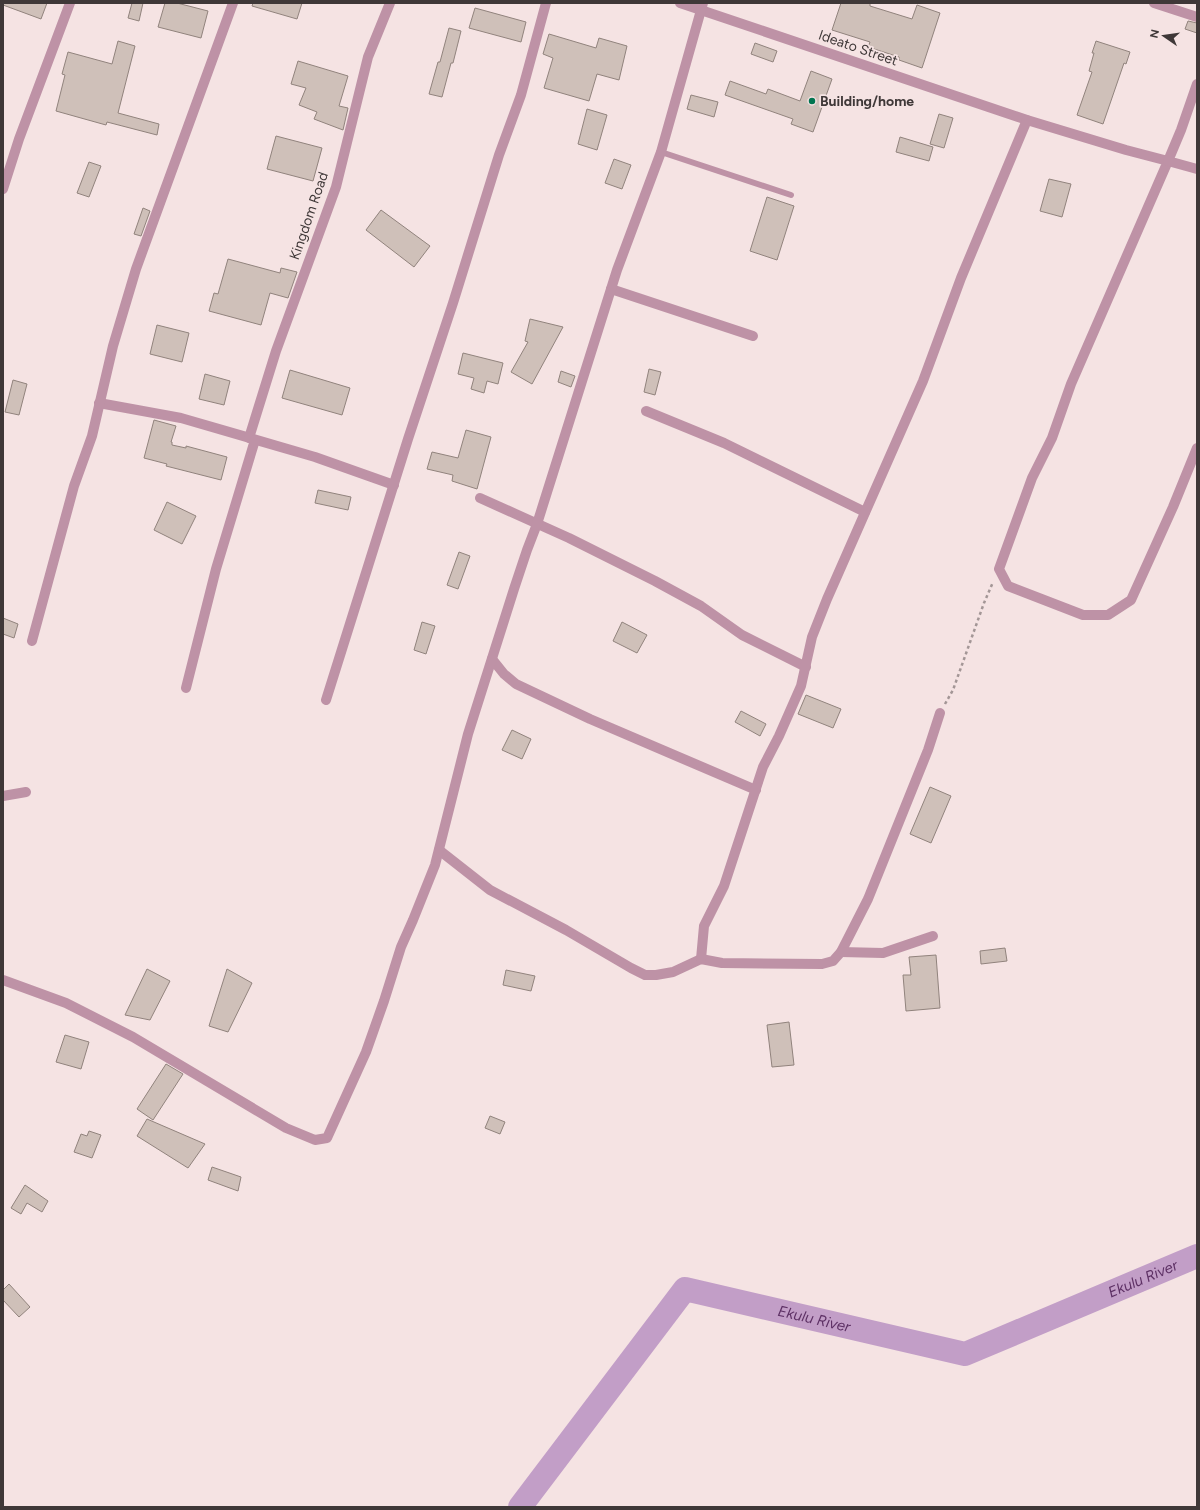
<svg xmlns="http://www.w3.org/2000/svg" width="1200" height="1510" font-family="Figtree,sans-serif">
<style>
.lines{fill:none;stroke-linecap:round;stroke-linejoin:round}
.river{stroke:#c29ec7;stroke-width:24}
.building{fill:#cfc0b9;stroke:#91837d}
.path{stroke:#a39696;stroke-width:2.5;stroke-dasharray:3 3;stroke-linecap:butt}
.service{stroke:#be92a6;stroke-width:6}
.minor{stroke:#be92a6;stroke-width:10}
.poi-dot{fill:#007550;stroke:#f5e3e3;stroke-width:1.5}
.labels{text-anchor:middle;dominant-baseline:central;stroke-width:3.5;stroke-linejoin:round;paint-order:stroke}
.street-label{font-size:14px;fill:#3f3838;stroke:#f5e3e3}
.poi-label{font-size:14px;font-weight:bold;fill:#3f3838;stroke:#f5e3e3;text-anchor:start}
.water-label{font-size:15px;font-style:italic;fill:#5e3165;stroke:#f5e3e3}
</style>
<rect width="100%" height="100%" fill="#f5e3e3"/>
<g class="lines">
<path class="river" id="s1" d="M520,1507L685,1289L965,1354L1197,1256"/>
</g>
<g class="building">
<polygon points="3,3 47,3 41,19 3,5"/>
<polygon points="132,3 143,3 139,21 128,18"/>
<polygon points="165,3 177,3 208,11 201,38 158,27"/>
<polygon points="253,3 302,3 297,19 252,6"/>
<polygon points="841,3 870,3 870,6 912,19 917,5 940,13 922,68 899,60 899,57 868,47 870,42 832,30"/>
<polygon points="475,8 526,22 521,42 469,28"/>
<polygon points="1188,21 1197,23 1197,33 1185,29"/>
<polygon points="449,28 461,31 453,63 451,63 442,97 429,94 438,62 440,62"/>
<polygon points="549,34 596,48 599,38 627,46 619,80 597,74 589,101 544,88 553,58 543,54"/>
<polygon points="118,41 135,46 118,113 159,124 157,135 107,122 106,125 56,111 65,75 62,74 68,52 112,64"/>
<polygon points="1096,41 1130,52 1126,64 1124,63 1103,124 1077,115 1092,72 1089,71 1094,53 1092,53"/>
<polygon points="755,43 777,51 773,62 751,54"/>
<polygon points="298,61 348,76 339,106 348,108 343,130 314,119 317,112 299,105 306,88 291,84"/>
<polygon points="811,71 832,79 813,132 791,124 793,119 725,95 730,81 766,94 768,89 800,101"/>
<polygon points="691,95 718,102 714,117 687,109"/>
<polygon points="587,109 607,115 597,150 578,144"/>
<polygon points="939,114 953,118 944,148 930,144"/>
<polygon points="276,136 322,148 313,181 267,169"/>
<polygon points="900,137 933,147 929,161 896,152"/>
<polygon points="614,159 631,165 622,189 605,183"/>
<polygon points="89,162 101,166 89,197 77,193"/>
<polygon points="1049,179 1071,184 1062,217 1040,211"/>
<polygon points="767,197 794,206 777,260 750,251"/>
<polygon points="143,208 150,211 141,236 134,234"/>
<polygon points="381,210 430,246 414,267 366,230"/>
<polygon points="228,259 280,273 281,268 297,272 288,298 270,293 261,325 209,311 214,293 218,294"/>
<polygon points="530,319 563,327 532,384 511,372 528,342 525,341"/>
<polygon points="157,325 189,333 182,362 150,354"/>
<polygon points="463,353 503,363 498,384 487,381 484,393 471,389 474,378 458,374"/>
<polygon points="649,369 661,372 655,395 644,392"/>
<polygon points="290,370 350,388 342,415 282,398"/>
<polygon points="561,371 575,376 571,387 558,382"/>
<polygon points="205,374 230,381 224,405 199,399"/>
<polygon points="13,380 27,384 19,415 5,412"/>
<polygon points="154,420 176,426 171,442 172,442 172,445 186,448 186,446 227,457 221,480 166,466 167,464 144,458"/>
<polygon points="466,430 491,437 477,489 452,481 453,475 427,469 432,452 458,458"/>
<polygon points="318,490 351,497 348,510 315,503"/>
<polygon points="167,502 196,516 182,544 154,530"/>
<polygon points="459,552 470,556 458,589 447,585"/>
<polygon points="3,618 18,624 14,638 3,634"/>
<polygon points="422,622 435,626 426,654 414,650"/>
<polygon points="622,622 647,635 637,653 613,641"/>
<polygon points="806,695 841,709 833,728 798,714"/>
<polygon points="741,711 766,724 760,736 735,722"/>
<polygon points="512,730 531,739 522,759 502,750"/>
<polygon points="930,787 951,796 931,843 910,834"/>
<polygon points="1005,948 1007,961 981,964 980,951"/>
<polygon points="936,955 940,1008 906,1011 903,975 911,975 909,957"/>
<polygon points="147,969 170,981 150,1020 125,1015"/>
<polygon points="227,969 252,983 228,1032 209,1026"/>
<polygon points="506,970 535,976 531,991 503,985"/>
<polygon points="789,1022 794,1065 772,1067 767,1025"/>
<polygon points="65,1035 89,1042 81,1069 56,1062"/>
<polygon points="166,1064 183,1074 153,1120 137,1109"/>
<polygon points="490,1116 505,1122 500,1134 485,1128"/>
<polygon points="147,1119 205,1144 188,1168 137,1136"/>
<polygon points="89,1131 101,1135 92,1158 74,1152 81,1134 87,1136"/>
<polygon points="212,1167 241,1177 238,1191 208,1180"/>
<polygon points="25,1185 48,1201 42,1212 27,1203 21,1214 11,1208"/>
<polygon points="9,1284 30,1307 19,1317 3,1300 3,1290"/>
</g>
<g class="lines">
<polyline class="path" points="945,704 953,690 984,603 993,582"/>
<polyline class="service" points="661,152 791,195"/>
<g class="minor">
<polyline points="680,3 1027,120 1126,150 1168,161 1071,384 1052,438 1032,478 999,569 1008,586 1083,615 1108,615 1131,600 1173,507 1197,448"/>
<polyline points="1154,3 1197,17"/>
<polyline points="1197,84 1181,130 1168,161 1197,169"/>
<polyline points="3,189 19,139 70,3"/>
<polyline points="611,289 753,336"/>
<polyline points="99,403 181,418 315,457 394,485"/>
<polyline points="646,411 724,443 865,512"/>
<polyline points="249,438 276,351 336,187 368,57 390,3"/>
<polyline points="480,498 569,538 655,581 701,606 742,635 806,667"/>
<polyline points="32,641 74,486 92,436 113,346 136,269 233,3"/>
<polyline points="492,659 504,674 516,684 590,719 756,790"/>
<polyline points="186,688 216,569 255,440"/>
<polyline points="326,700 408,439 453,303 499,155 521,95 546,3"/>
<polyline points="3,796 26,792"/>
<polyline points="439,850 490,890 566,930 631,968 645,975 656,975 673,972 701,959 722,963 822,964 833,961 841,952 868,899 928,750 940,713"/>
<polyline points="841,952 883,953 933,936"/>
<polyline points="701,959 704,926 724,886 763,767 779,736 801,686 812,637 827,599 923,381 961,278 1027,120"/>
<polyline points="3,980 66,1003 133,1037 286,1128 315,1140 327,1138 366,1052 384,1001 401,947 413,920 435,865 468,734 514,589 527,550 537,524 617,270 661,152 703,3"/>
</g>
</g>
<circle class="poi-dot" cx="812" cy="101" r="4"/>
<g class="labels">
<g class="street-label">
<text transform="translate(858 48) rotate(19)">Ideato Street</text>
<text transform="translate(309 216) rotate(-71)">Kingdom Road</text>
</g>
<g class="poi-label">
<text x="820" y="101">Building/home</text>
</g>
<g class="water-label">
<text stroke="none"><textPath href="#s1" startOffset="754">Ekulu River</textPath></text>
<text stroke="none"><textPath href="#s1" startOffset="406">Ekulu River</textPath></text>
</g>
</g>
<rect width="1200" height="1510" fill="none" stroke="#3f3838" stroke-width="8"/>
<g transform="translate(1164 36) rotate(283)" stroke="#f5e3e3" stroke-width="3" paint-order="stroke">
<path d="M0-3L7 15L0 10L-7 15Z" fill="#3f3838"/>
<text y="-6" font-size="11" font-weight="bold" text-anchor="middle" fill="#3f3838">N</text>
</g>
</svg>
